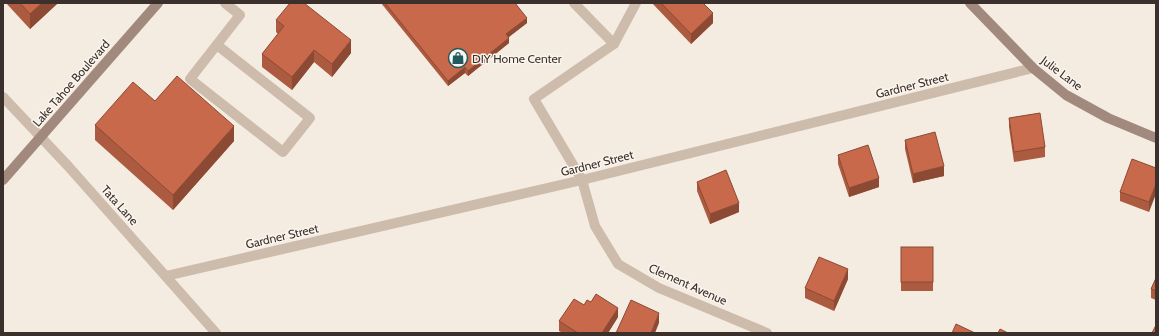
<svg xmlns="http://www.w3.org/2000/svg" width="1159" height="336" font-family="Cabin,sans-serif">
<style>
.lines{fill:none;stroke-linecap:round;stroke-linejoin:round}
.lane{stroke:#cdbbac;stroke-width:10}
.street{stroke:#cdbbac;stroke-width:10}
.secondary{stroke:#a18a7d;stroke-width:10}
.wall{fill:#ac5a40}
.shaded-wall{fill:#8c4a34}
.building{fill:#c8694b;stroke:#8c4a34}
.labels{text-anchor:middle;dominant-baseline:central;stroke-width:3;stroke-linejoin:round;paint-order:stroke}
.poi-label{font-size:12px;fill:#3b302b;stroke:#fbf5ee;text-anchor:start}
.street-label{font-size:12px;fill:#3b302b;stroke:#fbf5ee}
</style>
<rect width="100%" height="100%" fill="#f4ebe1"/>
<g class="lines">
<g class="lane">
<polyline points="574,3 614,44 636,3"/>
<polyline points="217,45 310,118 283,152 190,79 240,15 225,3"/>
<polyline points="582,180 534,99 614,44"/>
</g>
<g class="street">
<polyline points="3,97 68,166 216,333"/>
<polyline points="582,180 595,226 618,264 659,288 767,333"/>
<polyline points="166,276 582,180 1033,68"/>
</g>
<g class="secondary">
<polyline points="970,3 1033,68 1066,95 1108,118 1156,138"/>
<polyline points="3,180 158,3"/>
</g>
</g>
<g class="wall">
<polygon points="6,3 58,3 30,29"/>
<polygon points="381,3 515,3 527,23 509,37 509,43 468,76 465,73 448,86"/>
<polygon points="652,3 703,3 713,23 691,44"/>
<polygon points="276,20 351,53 332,77 314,62 292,90 262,67 262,54 278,34 276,32"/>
<polygon points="155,101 234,141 173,210 95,140 95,125"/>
<polygon points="1009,118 1045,147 1045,157 1014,162 1009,127"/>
<polygon points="905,140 944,176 913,183 905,149"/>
<polygon points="838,155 879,187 849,197 838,164"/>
<polygon points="1156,168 1149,212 1120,201 1120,192"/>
<polygon points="697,182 739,212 710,224 697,191"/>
<rect x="901" y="247" width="32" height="44"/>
<polygon points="1156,278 1156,300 1151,298 1151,289"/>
<polygon points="848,279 834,311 805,298 805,288"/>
<polygon points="591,302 618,317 608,333 563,333 559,331 559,321 584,305"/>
</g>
<g class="shaded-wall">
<polygon points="42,3 58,3 30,29 30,14"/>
<polygon points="713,13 713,23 691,44 691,34"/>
<polygon points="527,18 527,23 506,39 506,34"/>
<polygon points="509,38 509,43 468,76 468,71"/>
<polygon points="351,40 351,53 332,77 332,64"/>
<polygon points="314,50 314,62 292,90 292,77"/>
<polygon points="465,67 465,73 448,86 448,81"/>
<polygon points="234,126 234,141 173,210 173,195"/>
<polygon points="944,166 944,176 913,183 913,174"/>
<polygon points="879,178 879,187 849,197 849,188"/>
<polygon points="1156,184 1156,194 1149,212 1149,202"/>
<polygon points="739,203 739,212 710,224 710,214"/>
<polygon points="848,269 848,279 834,311 834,301"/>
<polygon points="618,308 618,317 608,333 602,333"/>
<polygon points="659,313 659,323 655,333 651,333"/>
</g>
<g class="building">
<polygon points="20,3 42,3 30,14"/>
<polygon points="290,3 304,3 351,40 332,64 314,50 292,77 262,54 284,26 276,20"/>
<polygon points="385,3 515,3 527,18 506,34 509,38 468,71 465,67 448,81"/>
<polygon points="661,3 703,3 713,13 691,34"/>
<polygon points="177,76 234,126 173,195 95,125 133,82 155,101"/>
<polygon points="1040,113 1045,147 1014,152 1009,118"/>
<polygon points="935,132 944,166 913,174 905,140"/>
<polygon points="868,145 879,178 849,188 838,155"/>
<polygon points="1132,159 1156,168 1156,184 1149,202 1120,192"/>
<polygon points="726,170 739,203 710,214 697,182"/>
<rect x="901" y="247" width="32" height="35"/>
<polygon points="819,257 848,269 834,301 805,288"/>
<polygon points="1156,278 1156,291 1151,289"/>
<polygon points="596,294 618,308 602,333 578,333 559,321 574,299 584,305 587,300 591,302"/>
<polygon points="631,300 659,313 651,333 616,333"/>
<polygon points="956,324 975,333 952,333"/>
<polygon points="1156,325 1156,333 1152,333"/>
<polygon points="1000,329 1008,333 998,333"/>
</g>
<defs>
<symbol id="shop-ring" viewBox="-11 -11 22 22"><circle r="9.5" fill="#fbf5ee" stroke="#1f5a5e" stroke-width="1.5"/><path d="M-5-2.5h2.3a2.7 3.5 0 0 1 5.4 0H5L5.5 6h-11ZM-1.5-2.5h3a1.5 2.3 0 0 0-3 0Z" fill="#1f5a5e"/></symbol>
</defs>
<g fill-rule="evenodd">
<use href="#shop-ring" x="447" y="47" width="22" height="22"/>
</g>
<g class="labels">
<g class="poi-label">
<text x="472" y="58">DIY Home Center</text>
</g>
<g class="street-label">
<text transform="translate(1062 73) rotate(37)">Julie Lane</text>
<text transform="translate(71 83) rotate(-49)">Lake Tahoe Boulevard</text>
<text transform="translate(912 85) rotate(-14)">Gardner Street</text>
<text transform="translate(597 163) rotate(-14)">Gardner Street</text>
<text transform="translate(120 205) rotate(48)">Tata Lane</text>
<text transform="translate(282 236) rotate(-13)">Gardner Street</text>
<text transform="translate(688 284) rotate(24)">Clement Avenue</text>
</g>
</g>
<rect width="1159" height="336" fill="none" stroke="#3b302b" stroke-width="8"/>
</svg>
